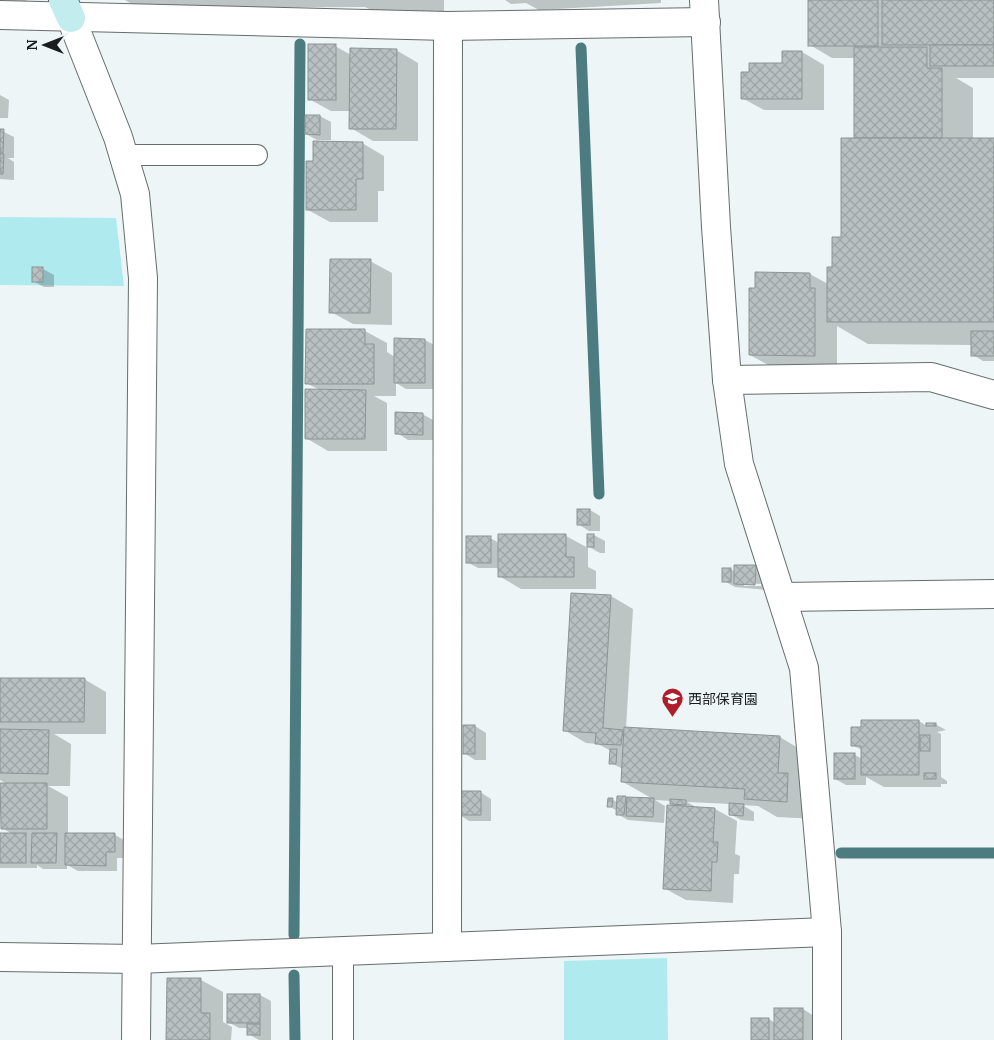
<svg xmlns="http://www.w3.org/2000/svg" width="994" height="1040" font-family="Merriweather,'Noto Sans JP',serif">
<style>
.grass{fill:#afeaef}
.shadow{fill:#0003;fill-rule:evenodd}
.lines{fill:none;stroke-linecap:round;stroke-linejoin:round}
.stream{stroke:#4c7c80;stroke-width:11}
.building{fill:url(#building-cross-hatch);stroke:#8c9494}
.lane-casing{stroke:#666d6d;stroke-width:22}
.street-casing{stroke:#666d6d;stroke-width:30}
.secondary-casing{stroke:#666d6d;stroke-width:30}
.lane{stroke:#fff;stroke-width:20}
.street{stroke:#fff;stroke-width:28}
.secondary{stroke:#c3ecef;stroke-width:28}
.labels{text-anchor:middle;dominant-baseline:central;stroke-width:4;stroke-linejoin:round;paint-order:stroke}
.poi-label{font-size:14px;fill:#1a1d1e;stroke:#edf5f6;text-anchor:start}
</style>
<defs>
<pattern id="building-cross-hatch" width="8" height="8" patternUnits="userSpaceOnUse" patternTransform="scale(1.25)"><rect width="8" height="8" fill="#b9c0c1"/><path d="M0 0l8 8M0 8l8-8" fill="none" stroke="#9ea5a5"/></pattern>
</defs>
<rect width="100%" height="100%" fill="#edf5f6"/>
<g class="grass">
<polygon points="0,217 116,218 124,286 0,285"/>
<polygon points="667,958 668,1040 564,1040 564,961"/>
</g>
<g class="shadow">
<polygon points="0,0 28,0 23,2"/>
<polygon points="125,0 444,0 444,11 373,11 365,7 138,8"/>
<polygon points="505,0 661,0 661,3 539,10 526,3 511,4"/>
<polygon points="810,0 994,0 994,78 956,78 973,88 973,139 994,139 994,361 983,361 973,355 973,345 868,344 837,326 837,368 772,367 750,355 810,274 828,284 842,238 859,139 855,58 832,58 810,45"/>
<polygon points="335,46 351,55 396,50 418,63 418,141 373,141 351,128 351,111 331,111 309,99"/>
<polygon points="783,52 802,52 824,65 824,110 764,110 742,98 750,73 783,64"/>
<polygon points="0,95 9,100 8,118 0,118"/>
<polygon points="306,116 320,116 331,122 331,140 317,140 306,134"/>
<polygon points="0,130 14,137 14,158 8,158 14,162 14,180 0,179"/>
<polygon points="362,143 384,156 384,191 378,191 378,222 330,222 308,210 314,162"/>
<polygon points="370,261 392,273 392,325 353,324 331,312"/>
<polygon points="43,269 54,275 54,287 44,287 33,281"/>
<polygon points="365,331 387,343 387,352 395,357 425,340 436,346 435,389 406,389 396,383 396,396 374,396 387,403 387,451 328,451 306,438 320,390 306,383"/>
<polygon points="422,414 433,420 433,440 408,440 397,433"/>
<polygon points="590,510 600,516 600,531 589,531 578,524"/>
<polygon points="594,535 605,541 605,553 600,553 589,547"/>
<polygon points="566,536 588,548 588,567 596,571 596,589 521,589 499,576 499,568 478,568 467,562 490,538 499,543"/>
<path d="M755,567L766,573V590L735,587L724,581L731,569L735,572ZM744,583L761,584V586H744Z"/>
<polygon points="611,596 633,609 626,728 780,737 811,756 818,819 777,817 758,806 742,805 754,812 754,821 741,820 730,814 730,804 687,802 696,807 715,809 737,821 735,854 740,856 739,874 734,874 733,903 686,900 664,888 677,807 671,803 671,801 655,800 665,806 664,823 628,820 617,814 617,811 609,806 612,799 618,803 625,797 653,799 623,782 623,769 611,763 611,751 598,744 586,743 564,730"/>
<polygon points="0,679 84,679 106,692 106,734 54,734 71,744 70,786 48,786 68,797 68,834 115,835 126,841 126,858 117,858 117,871 78,871 67,865 67,869 43,869 37,865 37,868 0,868 0,834 12,834 2,828 2,809 0,808 0,784 7,784 0,780"/>
<polygon points="919,721 927,726 927,724 935,724 946,730 937,732 941,734 941,777 947,781 947,784 941,784 941,787 884,787 866,777 866,785 846,785 835,779 855,755 862,759 862,750 852,745"/>
<polygon points="464,726 475,726 486,733 486,760 475,760 464,753"/>
<polygon points="480,792 491,799 491,821 469,821 458,814"/>
<polygon points="201,980 223,992 223,1022 232,1027 231,1040 167,1040"/>
<polygon points="228,995 260,995 271,1001 271,1040 259,1040 248,1034 248,1028 239,1028 228,1022"/>
<polygon points="803,1009 814,1016 814,1040 753,1040 769,1019 775,1023"/>
</g>
<g class="lines">
<g class="stream">
<polyline points="581,48 599,494"/>
<polyline points="841,853 994,853"/>
<polyline points="294,935 300,44"/>
<polyline points="294,975 295,1040"/>
</g>
</g>
<g class="building">
<rect x="808" y="0" width="70" height="46"/>
<rect x="882" y="0" width="112" height="45"/>
<rect x="308" y="44" width="28" height="56"/>
<rect x="930" y="45" width="64" height="21"/>
<polygon points="854,47 927,47 927,68 942,68 942,138 854,138"/>
<polygon points="350,48 397,49 396,129 349,129"/>
<polygon points="782,51 802,51 802,99 741,99 741,72 749,72 749,63 782,63"/>
<polygon points="305,115 320,115 320,135 305,134"/>
<polygon points="0,129 4,129 3,153 0,153"/>
<polygon points="841,138 994,138 994,322 827,322 827,267 832,267 832,237 841,237"/>
<polygon points="313,141 363,142 363,179 356,179 356,210 306,210 306,161 313,161"/>
<polygon points="0,154 4,154 3,174 0,174"/>
<polygon points="330,259 371,259 370,313 329,313"/>
<rect x="32" y="267" width="11" height="15"/>
<polygon points="755,272 810,273 810,288 815,288 815,356 749,355 749,288 755,288"/>
<polygon points="306,329 365,329 365,344 374,344 374,384 305,384"/>
<rect x="971" y="331" width="23" height="25"/>
<polygon points="394,338 425,339 425,383 394,383"/>
<polygon points="305,389 366,390 365,439 305,439"/>
<polygon points="395,412 423,413 423,435 395,434"/>
<rect x="577" y="509" width="13" height="16"/>
<polygon points="498,534 566,534 566,557 574,557 574,577 498,577"/>
<rect x="587" y="534" width="7" height="13"/>
<rect x="466" y="536" width="25" height="27"/>
<polygon points="734,565 756,565 755,585 734,584"/>
<rect x="722" y="568" width="9" height="14"/>
<polygon points="571,593 611,595 603,728 623,730 621,745 595,744 596,733 563,731"/>
<polygon points="0,678 85,678 84,722 0,722"/>
<polygon points="861,720 919,720 919,775 861,775 861,746 851,746 851,727 861,727"/>
<rect x="926" y="723" width="10" height="3"/>
<rect x="463" y="725" width="12" height="29"/>
<polygon points="624,727 780,736 778,773 788,773 787,802 744,799 745,789 621,782"/>
<polygon points="0,729 49,730 48,774 0,773"/>
<rect x="920" y="735" width="10" height="16"/>
<polygon points="610,749 617,749 616,764 609,764"/>
<rect x="834" y="753" width="21" height="26"/>
<rect x="924" y="773" width="12" height="6"/>
<polygon points="0,783 47,783 47,829 1,829"/>
<polygon points="458,791 481,791 481,815 457,815"/>
<polygon points="617,796 626,796 624,815 616,815"/>
<polygon points="627,797 654,798 653,817 626,816"/>
<polygon points="608,798 613,798 612,807 607,807"/>
<polygon points="670,799 686,800 686,805 670,804"/>
<polygon points="729,803 744,804 743,816 729,815"/>
<polygon points="667,805 715,808 713,842 718,842 717,862 712,862 711,891 663,889"/>
<rect x="0" y="833" width="26" height="30"/>
<polygon points="32,833 57,833 56,863 31,863"/>
<polygon points="65,833 115,833 115,852 106,852 106,866 65,865"/>
<polygon points="167,978 201,978 201,1013 210,1013 210,1040 166,1040"/>
<rect x="227" y="994" width="33" height="29"/>
<rect x="774" y="1008" width="29" height="32"/>
<rect x="751" y="1018" width="18" height="22"/>
<rect x="247" y="1024" width="13" height="11"/>
</g>
<g class="lines">
<defs>
<g id="lane">
<polyline points="124,155 257,155"/>
<polyline points="343,951 343,1040"/>
</g>
<g id="street">
<polyline points="704,0 716,227 727,380 739,464 804,668 827,932 827,1040"/>
<polyline points="0,15 448,26 706,22"/>
<polyline points="71,18 118,137 135,194 143,278 136,1040"/>
<polyline points="727,380 931,377 994,395"/>
<polyline points="782,597 994,594"/>
<polyline points="447,947 448,26"/>
<polyline points="0,957 137,959 827,932"/>
</g>
<polyline id="secondary" points="63,0 71,18"/>
</defs>
<use href="#lane" class="lane-casing"/>
<use href="#street" class="street-casing"/>
<use href="#secondary" class="secondary-casing"/>
<use href="#lane" class="lane"/>
<use href="#street" class="street"/>
<use href="#secondary" class="secondary"/>
</g>
<defs>
<symbol id="school-pin" viewBox="-11 -11 22 30"><path d="M0 17L-7.5 6A9.5 9.5 0 1 1 7.5 6Z" fill="#af1c2b" stroke="#edf5f6"/><path d="M0-5L7-2L0 1L-7-2ZM-4 1L0 2.5L4 1V4Q0 6-4 4Z" fill="#fff"/></symbol>
</defs>
<g fill-rule="evenodd">
<use href="#school-pin" x="660" y="686" width="25" height="34"/>
</g>
<g class="labels">
<g class="poi-label">
<text x="688" y="699">西部保育園</text>
</g>
</g>
<g transform="translate(45 45) rotate(270)" stroke="#edf5f6" stroke-width="4" paint-order="stroke">
<path d="M0-4L9 19L0 12L-9 19Z" fill="#1a1d1e"/>
<text y="-8" font-size="14" font-weight="bold" text-anchor="middle" fill="#1a1d1e">N</text>
</g>
</svg>
